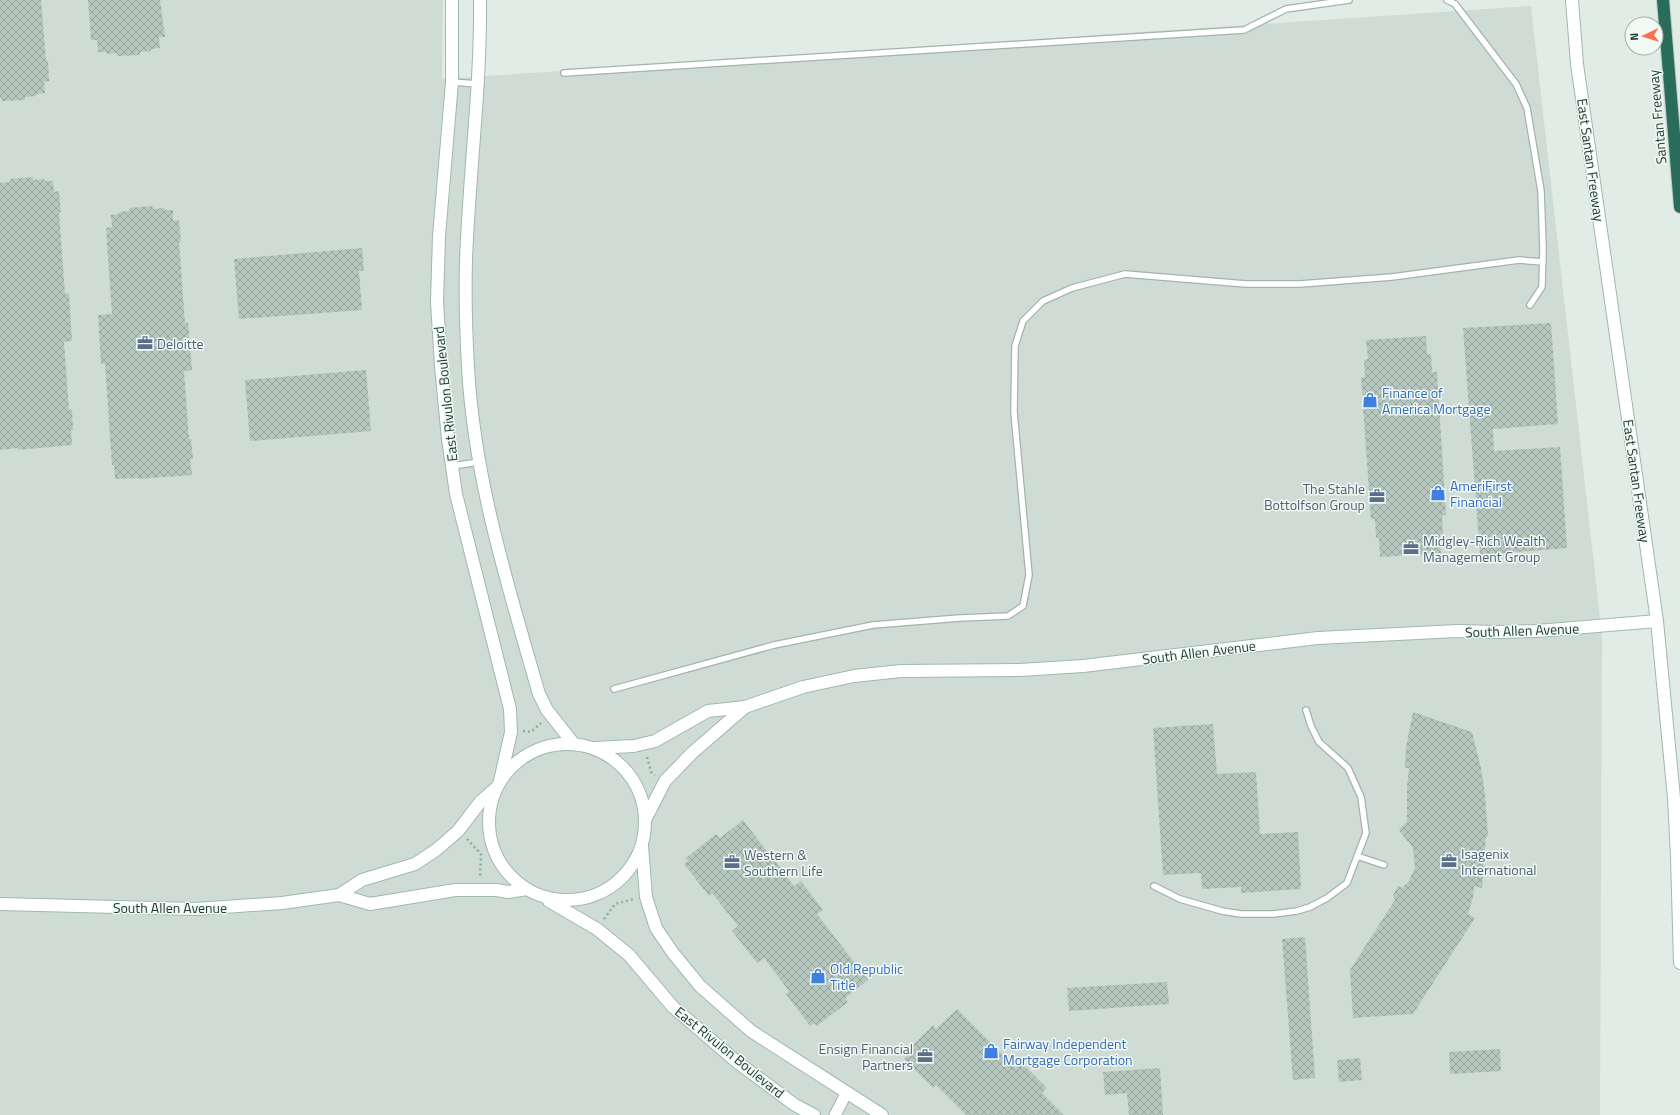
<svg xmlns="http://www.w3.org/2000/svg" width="1680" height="1115" font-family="'Titillium Web',sans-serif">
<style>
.built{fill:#cfdcd5}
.building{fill:url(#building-cross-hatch)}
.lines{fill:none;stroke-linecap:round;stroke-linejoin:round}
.lane-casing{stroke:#a3b4ad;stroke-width:8}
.street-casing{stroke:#a3b4ad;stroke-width:13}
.secondary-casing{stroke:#9eb9ae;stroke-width:14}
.highway-casing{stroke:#c1c9c6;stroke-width:14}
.path{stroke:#7fb29f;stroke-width:2.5;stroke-dasharray:2 3;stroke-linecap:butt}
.lane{stroke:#fff;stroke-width:5.5}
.street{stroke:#fff;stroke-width:11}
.secondary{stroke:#fff;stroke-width:12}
.highway{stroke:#2a6c5a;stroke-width:12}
.labels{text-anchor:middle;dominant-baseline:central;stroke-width:3;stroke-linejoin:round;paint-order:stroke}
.street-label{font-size:14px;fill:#203e34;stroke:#f1f9f4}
.service-label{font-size:14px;fill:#4e5e75;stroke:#f1f9f4;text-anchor:start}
.shop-label{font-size:14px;fill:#366cbe;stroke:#f1f9f4;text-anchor:start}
</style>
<defs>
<pattern id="building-cross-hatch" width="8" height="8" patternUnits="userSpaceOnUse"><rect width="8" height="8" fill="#b6c7bf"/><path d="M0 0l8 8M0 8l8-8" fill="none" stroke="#94a39c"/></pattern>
</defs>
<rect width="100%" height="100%" fill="#e1ece6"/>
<polygon class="built" points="0,0 443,0 442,79 1531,6 1602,635 1600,1115 0,1115"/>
<g class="building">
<polygon points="0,0 41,0 46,61 48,61 49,81 44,82 45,93 36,94 36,96 25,97 25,100 2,101 2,98 0,98"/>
<polygon points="88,0 160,0 165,37 159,37 160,48 151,49 151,51 140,52 140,55 117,56 117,53 107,54 106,52 98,52 97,40 91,40"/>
<polygon points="33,177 33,180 44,179 44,181 53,181 54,192 59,191 61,212 59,212 65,294 69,293 72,341 64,342 69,410 72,409 73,430 71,430 72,445 18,450 18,448 0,450 0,183 10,182 10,179"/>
<polygon points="152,206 153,209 164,208 164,210 173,210 173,221 179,220 181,242 179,242 185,323 188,322 192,370 184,371 189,439 191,439 193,459 190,459 192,475 138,479 138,478 115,479 114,465 112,465 105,364 101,364 98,315 112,314 106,228 112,227 111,215 119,214 119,212 130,211 129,208"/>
<polygon points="362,248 364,271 359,271 362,310 239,319 234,259"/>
<polygon points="1551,323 1558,424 1493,429 1494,451 1560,447 1567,548 1480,555 1463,328"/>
<polygon points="1426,336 1427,355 1431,354 1432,372 1437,372 1446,515 1442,515 1443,534 1440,534 1441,553 1380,557 1379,538 1376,538 1375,519 1371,519 1361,378 1365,377 1364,360 1368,359 1366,340"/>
<polygon points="366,370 371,431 250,441 245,380"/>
<polygon points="1413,712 1472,732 1481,768 1485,794 1488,836 1486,837 1482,888 1474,886 1473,898 1468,914 1475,918 1413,1014 1353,1018 1350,970 1395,900 1393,895 1398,886 1402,888 1409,881 1415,868 1413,848 1399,830 1407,822 1407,787 1409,768 1405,768 1406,747"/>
<polygon points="1213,724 1217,774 1256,772 1260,834 1298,832 1301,889 1241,893 1241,887 1202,889 1201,873 1163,875 1153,728"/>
<polygon points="743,820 794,886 801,881 823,910 817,914 868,980 845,998 848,1002 817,1026 814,1023 810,1026 786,994 789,991 764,958 757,963 732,931 738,926 712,893 709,896 684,864 688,861 686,858 716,834 720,838"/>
<polygon points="1305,937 1315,1078 1293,1080 1282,939"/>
<polygon points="1167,982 1169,1004 1069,1011 1067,988"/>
<polygon points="957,1009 1016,1068 1021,1062 1047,1088 1042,1093 1064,1115 966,1115 936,1085 933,1088 904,1059 907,1056 905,1053 933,1025 936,1029"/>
<polygon points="1500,1049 1501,1071 1450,1074 1449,1052"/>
<polygon points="1360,1058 1362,1080 1339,1082 1337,1060"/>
<polygon points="1160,1068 1163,1115 1129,1115 1127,1093 1105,1095 1103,1072"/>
</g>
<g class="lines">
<defs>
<g id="lane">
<polyline points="1447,0 1455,4 1516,84 1527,108 1541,191 1543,248 1542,287 1530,305"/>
<polyline points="564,73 1244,30 1286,9 1349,0"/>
<polyline points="452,82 478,84"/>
<polyline points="452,466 479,462"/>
<polyline points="614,689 774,645 873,625 960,618 1008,616 1023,606 1029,575 1014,412 1015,346 1023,321 1043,301 1072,288 1125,274 1246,284 1300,284 1392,277 1519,260 1543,262"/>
<polyline points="1357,856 1384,865"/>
<polyline points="1154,886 1180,899 1222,911 1241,914 1273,914 1297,911 1310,907 1327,898 1347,883 1366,833 1361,797 1348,768 1319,742 1311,726 1306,710"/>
</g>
<polyline id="street" points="835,1115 847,1092"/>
<g id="secondary">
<polyline points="452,0 452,82 439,236 437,302 441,366 448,439 456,494 510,709 511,732 500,781"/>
<path d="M480,0C481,87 469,174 466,261C465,296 466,332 468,367C474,479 508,586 539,694L547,710L573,743"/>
<polyline points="1572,0 1577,64 1657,621 1674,798 1677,857 1680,963"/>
<circle cx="567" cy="822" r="78"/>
<polyline points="594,748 634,746 655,741 708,711 745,707 803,687 854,676 901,671 1020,670 1083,666 1318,638 1457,631 1497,632 1537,631 1657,621"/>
<polyline points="645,820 665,781 692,753 745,707"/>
<polyline points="642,846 646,897 656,928 673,953 700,986 751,1031 882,1115"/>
<polyline points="339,895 362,880 415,864 436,850 458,831 481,801 496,788"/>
<polyline points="549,901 597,929 629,955 673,1007 737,1062 795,1105 814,1115"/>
<polyline points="0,904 195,909 282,903 339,895 370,904 455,890 497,890 508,892 527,889"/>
</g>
<polyline id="highway" points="1663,0 1680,207"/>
</defs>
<use href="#lane" class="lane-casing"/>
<use href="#street" class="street-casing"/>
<use href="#secondary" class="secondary-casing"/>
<use href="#highway" class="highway-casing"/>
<g class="path">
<polyline points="523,731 531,732 541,723"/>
<polyline points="647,757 651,772 655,775"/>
<polyline points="467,839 481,854 480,877"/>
<polyline points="604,919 615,904 634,899"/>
</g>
<use href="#lane" class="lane"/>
<use href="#street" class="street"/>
<use href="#secondary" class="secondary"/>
<use href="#highway" class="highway"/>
</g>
<defs>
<symbol id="office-bare" viewBox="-9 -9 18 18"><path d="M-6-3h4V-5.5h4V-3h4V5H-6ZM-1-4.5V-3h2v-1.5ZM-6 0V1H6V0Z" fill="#5c6f8a" stroke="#f1f9f4" stroke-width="2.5" paint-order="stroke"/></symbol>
<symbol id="shop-bare" viewBox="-9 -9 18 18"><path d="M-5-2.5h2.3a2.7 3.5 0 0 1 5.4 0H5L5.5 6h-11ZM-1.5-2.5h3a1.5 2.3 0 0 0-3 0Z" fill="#3f7fe0" stroke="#f1f9f4" stroke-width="2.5" paint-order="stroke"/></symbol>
</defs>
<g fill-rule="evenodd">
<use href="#office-bare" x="134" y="332" width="22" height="22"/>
<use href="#shop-bare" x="1359" y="389" width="22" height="22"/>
<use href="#shop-bare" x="1427" y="482" width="22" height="22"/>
<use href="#office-bare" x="1366" y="485" width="22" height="22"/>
<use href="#office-bare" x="1400" y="537" width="22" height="22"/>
<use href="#office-bare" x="1438" y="850" width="22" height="22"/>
<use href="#office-bare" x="721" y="851" width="22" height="22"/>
<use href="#shop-bare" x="807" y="965" width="22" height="22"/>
<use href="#shop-bare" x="980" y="1040" width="22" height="22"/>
<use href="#office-bare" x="914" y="1045" width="22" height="22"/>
</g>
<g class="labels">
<g class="street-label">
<text transform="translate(1657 117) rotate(-95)">Santan Freeway</text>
<text transform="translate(1591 160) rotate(82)">East Santan Freeway</text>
<text transform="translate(445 394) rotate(-96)">East Rivulon Boulevard</text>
<text transform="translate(1637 481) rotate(82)">East Santan Freeway</text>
<text transform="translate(1522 630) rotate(-2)">South Allen Avenue</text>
<text transform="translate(1199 652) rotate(-7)">South Allen Avenue</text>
<text x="170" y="907">South Allen Avenue</text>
<text transform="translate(730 1052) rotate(39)">East Rivulon Boulevard</text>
</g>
<g class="service-label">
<text x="157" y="343">Deloitte</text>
<text x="1365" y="488" text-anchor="end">The Stahle<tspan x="1365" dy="16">Bottolfson Group</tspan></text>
<text x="1423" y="540">Midgley-Rich Wealth<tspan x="1423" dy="16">Management Group</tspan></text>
<text x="1461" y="853">Isagenix<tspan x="1461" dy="16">International</tspan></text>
<text x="744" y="854">Western &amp;<tspan x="744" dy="16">Southern Life</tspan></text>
<text x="913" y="1048" text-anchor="end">Ensign Financial<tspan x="913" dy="16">Partners</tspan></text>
</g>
<g class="shop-label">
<text x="1382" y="392">Finance of<tspan x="1382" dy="16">America Mortgage</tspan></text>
<text x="1450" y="485">AmeriFirst<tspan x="1450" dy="16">Financial</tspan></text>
<text x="830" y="968">Old Republic<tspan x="830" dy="16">Title</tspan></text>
<text x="1003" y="1043">Fairway Independent<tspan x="1003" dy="16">Mortgage Corporation</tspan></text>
</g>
</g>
<g transform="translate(1644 36) rotate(266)"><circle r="19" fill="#f1f9f4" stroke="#9daea7"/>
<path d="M0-3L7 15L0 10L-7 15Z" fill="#fa7051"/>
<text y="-6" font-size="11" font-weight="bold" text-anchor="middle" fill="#203e34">N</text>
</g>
</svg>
